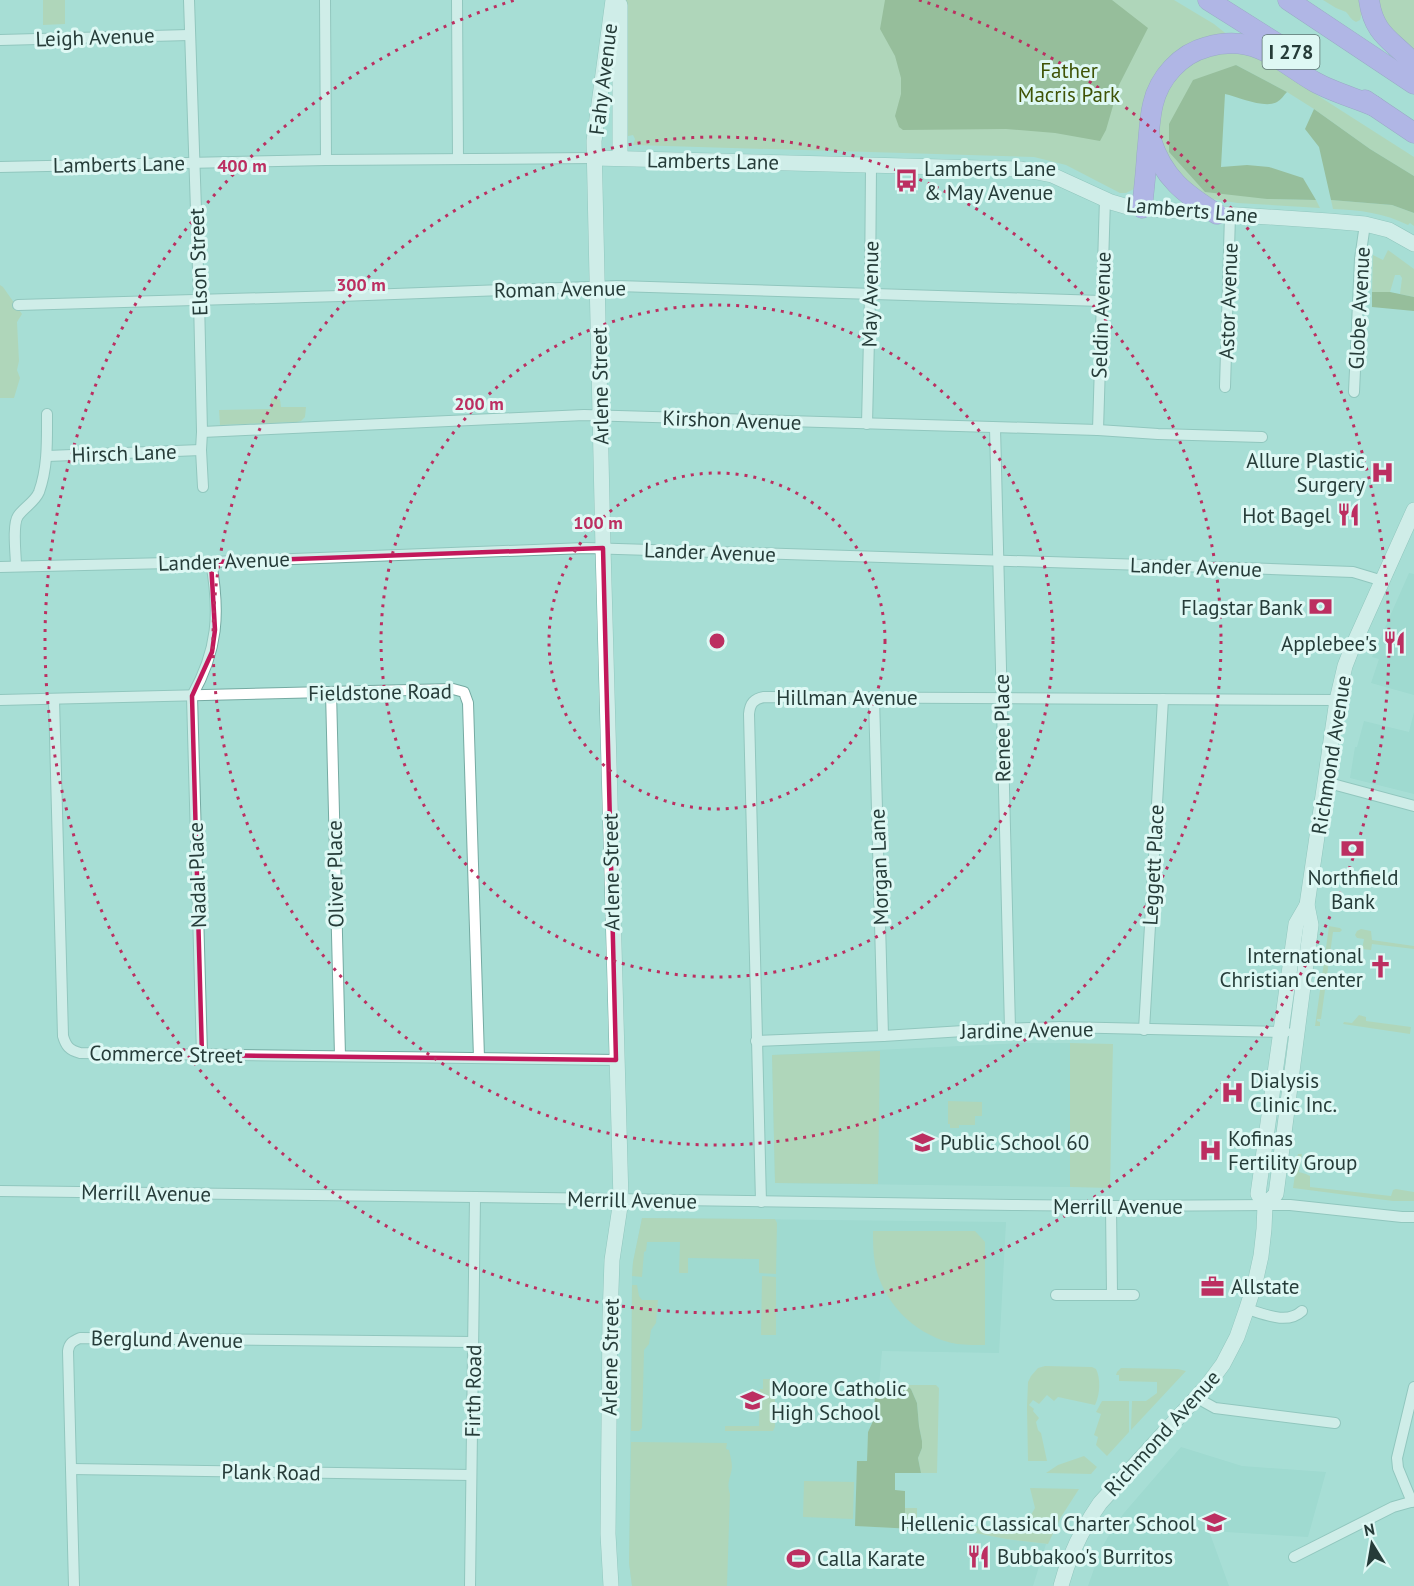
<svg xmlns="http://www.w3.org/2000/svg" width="1414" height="1586" font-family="'PT Sans',sans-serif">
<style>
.built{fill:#94d4ca}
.green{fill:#b9cc9a}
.forest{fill:#819756}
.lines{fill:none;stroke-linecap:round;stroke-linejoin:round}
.street-casing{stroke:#75aaa2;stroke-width:12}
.secondary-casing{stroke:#75aaa2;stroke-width:16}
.highway-casing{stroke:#876cb5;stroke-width:21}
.street{stroke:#fff;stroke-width:10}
.secondary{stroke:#fff;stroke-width:15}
.highway{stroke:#bb86f8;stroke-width:20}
.marked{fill:none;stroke:#c2185b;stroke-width:4.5;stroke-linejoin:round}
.ring{fill:none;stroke:#bc2f61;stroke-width:3;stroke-dasharray:3 6}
.labels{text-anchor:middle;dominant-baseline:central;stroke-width:6;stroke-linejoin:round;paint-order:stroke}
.shield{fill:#def8f4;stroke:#5d7471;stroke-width:1.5}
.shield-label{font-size:20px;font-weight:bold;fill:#263c39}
.street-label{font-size:21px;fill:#263c39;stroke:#def8f4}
.park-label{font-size:21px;fill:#3f5306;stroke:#def8f4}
.poi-label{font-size:21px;fill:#263c39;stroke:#def8f4;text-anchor:start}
.centre{fill:#bc2f61;stroke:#def8f4;stroke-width:3}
.ring-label{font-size:18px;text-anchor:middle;font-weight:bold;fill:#bc2f61;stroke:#def8f4;stroke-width:6;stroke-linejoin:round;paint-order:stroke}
</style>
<rect width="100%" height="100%" fill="#a7ded5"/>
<g class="built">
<polygon points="1409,573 1414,574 1414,695 1371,683 1379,659 1372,657"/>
<polygon points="1414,712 1414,794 1350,778 1355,747 1357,747 1364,721 1409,732"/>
<polygon points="1022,1043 1070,1043 1070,1187 775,1183 772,1055"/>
<polygon points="642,1218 1006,1222 999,1353 882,1351 879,1385 875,1387 874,1419 868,1432 867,1461 857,1461 856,1526 970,1532 1006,1539 1046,1544 1033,1586 632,1586 629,1563 632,1276 633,1262"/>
<polygon points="1181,1447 1242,1466 1326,1472 1308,1537 1209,1531 1229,1586 1088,1586 1101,1549 1112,1530 1124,1513"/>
</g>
<g class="green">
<polygon points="43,0 65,0 65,24 43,25"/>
<polygon points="625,0 1174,0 1214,24 1229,36 1176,58 1136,188 1126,193 1120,193 1066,165 1034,157 633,145 635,139 633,135 624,137"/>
<path d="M1323,0H1361L1362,12L1360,20L1356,22C1350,19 1350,16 1346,12L1336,8Z"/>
<polygon points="1378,0 1414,0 1414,57 1386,29"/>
<polygon points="1224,50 1256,56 1414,157 1414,176 1370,149 1314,109 1287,92 1236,65 1169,152 1267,199 1316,200 1320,208 1237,203 1207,198 1179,181 1158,136 1161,102 1174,78 1193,61"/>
<path d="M1331,200L1392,205L1414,213V226L1410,223L1408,225C1384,213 1360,210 1333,209Z"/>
<polygon points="1388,250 1414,269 1414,297 1400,294 1402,278 1400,275 1395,275 1390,292 1372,292 1373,255 1383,260"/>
<polygon points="0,285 3,287 22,314 17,322 19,361 17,370 20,378 14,398 0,398"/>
<polygon points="271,398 280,399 281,407 306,407 305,417 301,421 297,422 220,425 219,410 271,409"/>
<polygon points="1329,926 1340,928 1342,930 1340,932 1333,932 1321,1019 1317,1019 1317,1021 1320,1022 1320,1026 1315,1026"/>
<polygon points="1361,929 1371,931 1372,940 1414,946 1414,949 1372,944 1371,950 1362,949 1364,939 1357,938 1355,935 1357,931"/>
<polygon points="1359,1015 1366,1017 1366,1021 1411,1027 1410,1034 1343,1024 1344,1022 1352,1023"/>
<polygon points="1070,1043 1113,1044 1110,1188 1070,1187"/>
<polygon points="880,1051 878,1184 775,1183 772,1055"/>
<polygon points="948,1101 982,1102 982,1116 975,1116 975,1125 959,1125 959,1128 950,1128 950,1124 948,1124"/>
<polygon points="1298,1154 1302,1154 1299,1172 1306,1174 1310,1176 1310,1187 1391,1196 1393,1190 1396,1189 1414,1192 1414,1201 1393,1201 1293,1188"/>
<polygon points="642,1218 775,1219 777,1223 776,1274 759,1273 759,1259 688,1258 688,1273 679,1273 680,1242 647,1242 646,1251 644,1252 642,1277 632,1276 633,1262"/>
<path d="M873,1231H975L985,1242V1345C976,1345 966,1345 957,1344C917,1337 883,1304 875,1264C873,1253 873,1242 873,1231Z"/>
<polygon points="762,1276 776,1277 776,1335 761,1335"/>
<polygon points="632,1285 637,1285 639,1296 642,1300 658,1300 656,1323 651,1330 649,1344 644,1350 642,1428 639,1431 631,1431"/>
<path d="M1045,1366L1092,1367L1096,1369C1101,1379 1100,1395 1095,1405L1058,1397L1054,1401L1047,1395L1039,1404L1033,1400L1029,1405L1034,1409L1033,1411L1039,1418L1036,1422L1038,1430L1041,1433L1047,1461H1028L1027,1407L1028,1382L1031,1376L1038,1368Z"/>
<polygon points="1121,1368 1178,1369 1186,1371 1131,1430 1132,1401 1146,1401 1157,1393 1157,1382 1119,1381 1119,1375 1116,1375 1117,1372"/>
<polygon points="763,1379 775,1379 775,1427 773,1431 725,1431 725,1426 759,1426 760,1389 763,1389"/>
<polygon points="906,1385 936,1385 939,1388 937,1473 921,1473 918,1458 922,1448 922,1441 919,1426 917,1403 911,1389"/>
<polygon points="1102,1401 1129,1401 1129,1432 1107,1456 1096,1445 1098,1437 1094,1435 1101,1414 1096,1412"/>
<path d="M631,1442L727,1443L726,1449L729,1450C730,1455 732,1462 732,1467C731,1477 726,1483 730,1494L727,1586H632L629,1563Z"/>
<polygon points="1084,1456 1097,1467 1091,1474 1046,1473 1058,1465"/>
<polygon points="804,1481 854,1482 853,1519 803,1517"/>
<polygon points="1030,1488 1079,1489 1061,1517 1048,1544 1006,1539 970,1532 914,1529 905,1519 904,1508 917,1508 917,1523 965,1524 965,1526 1024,1527 1035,1508"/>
</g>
<g class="forest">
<polygon points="885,0 1112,0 1148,28 1119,85 1106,130 1100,141 1055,133 1006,129 903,130 899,127 895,116 901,94 901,78 895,56 880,29"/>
<path d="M1236,65L1287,92C1284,95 1281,100 1277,102C1265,109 1238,97 1225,94L1221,167L1247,165L1269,167L1303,178L1316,200L1267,199L1205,192L1169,152V124L1193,80Z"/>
<polygon points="1314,109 1370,149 1414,176 1414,213 1392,205 1331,200 1319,147 1305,129"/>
<polygon points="1372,292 1390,292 1414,297 1414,311 1372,307"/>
<polygon points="879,1385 906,1385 911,1389 917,1403 919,1426 922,1441 922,1448 918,1458 921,1473 895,1473 895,1490 905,1491 905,1519 914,1529 855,1526 857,1461 867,1461 868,1432 874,1419 875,1387"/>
</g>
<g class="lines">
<defs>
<g id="street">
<polyline points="189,0 199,300 202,432 201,450 203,487"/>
<polyline points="325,0 326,160"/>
<polyline points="457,0 458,159"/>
<polyline points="0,40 189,35"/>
<polyline points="0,167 326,160 595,158"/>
<polyline points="18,305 340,296 617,286 1101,301"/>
<polyline points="1225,387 1230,215"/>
<polyline points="1354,392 1360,259 1365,224"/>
<polyline points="867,424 870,294 871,165"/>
<polyline points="995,428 1010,1029"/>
<polyline points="1098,430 1105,199"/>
<polyline points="202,432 584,415 1098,430 1158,434 1262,437"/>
<polyline points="47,456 201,450"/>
<path d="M16,566C16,555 12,525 18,516C24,507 35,502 39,492C48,467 47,440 47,414"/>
<polyline points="0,567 211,562 586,548 1242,568 1353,572 1383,581"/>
<polyline points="331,692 340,1056"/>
<polyline points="874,697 883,1036"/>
<path d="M54,699L63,1036C66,1046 69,1050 80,1053L616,1060"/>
<polyline points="0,700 453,689 464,692 468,703 479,1058"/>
<polyline points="1325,782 1414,806"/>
<polyline points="1144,1030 1163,699"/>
<polyline points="756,1041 883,1036 996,1029 1061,1027 1286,1032"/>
<path d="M202,1055L192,696C218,650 220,613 211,562"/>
<polyline points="0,1191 475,1197 1012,1205 1111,1206 1290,1205 1402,1217 1414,1217"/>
<path d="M761,1202L749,714C750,703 754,699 764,697L1337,700"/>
<polyline points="1111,1206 1112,1294"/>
<polyline points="1056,1295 1134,1295"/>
<path d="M1247,1309C1264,1314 1287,1325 1302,1311"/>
<polyline points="1197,1398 1215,1408 1335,1423"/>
<polyline points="71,1469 471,1475"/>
<polyline points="1412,1502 1398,1468 1397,1458 1414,1387"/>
<polyline points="1294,1557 1393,1507 1414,1501"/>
<path d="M74,1586L68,1351C69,1343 73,1341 80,1338L473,1342"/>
<polyline points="470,1586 475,1197"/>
</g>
<g id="secondary">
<polyline points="595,158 1021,169 1052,175 1111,202 1128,207 1163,210 1329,221 1365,224 1389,230 1414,244"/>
<polyline points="620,158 620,5"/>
<polyline points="1265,1205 1276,1194 1277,1187 1311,925 1307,905 1337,700 1345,666 1352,648 1414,510"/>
<polyline points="611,1586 608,1534 610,1318 612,1260 621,1200 603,548 594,141 613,0"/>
<path d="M1061,1586C1069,1555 1082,1529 1100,1503L1206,1387L1223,1364L1237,1337L1246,1311L1255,1283L1261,1256L1264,1229L1265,1205L1258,1194L1296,924L1307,905"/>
</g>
<g id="highway">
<polyline points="1208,0 1292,53"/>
<polyline points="1288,0 1414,84"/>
<path d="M1369,0C1374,36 1393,40 1414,64"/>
<polyline points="1365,100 1414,133"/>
<path d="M1151,140C1163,178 1185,194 1217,214"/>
<path d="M1142,208C1144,190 1146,172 1147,154C1149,138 1149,120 1153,104C1159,78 1180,54 1207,47C1224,42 1243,42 1260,49C1280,57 1297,72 1315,82C1333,92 1355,98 1374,106"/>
</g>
</defs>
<use href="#street" class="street-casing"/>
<use href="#secondary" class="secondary-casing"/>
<use href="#highway" class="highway-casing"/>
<use href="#street" class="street"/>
<use href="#secondary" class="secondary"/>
<use href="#highway" class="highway"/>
</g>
<path d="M0 0H1414V1586H0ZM603,548L616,1060L202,1055L192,696L212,652L215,630L211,562Z" fill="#a7ded5" fill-opacity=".55" fill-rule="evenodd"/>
<path class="marked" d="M603,548L616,1060L202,1055L192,696L212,652L215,630L211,562Z"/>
<g class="ring">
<circle cx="717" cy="641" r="168"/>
<circle cx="717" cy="641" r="336"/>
<circle cx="717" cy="641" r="504"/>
<path d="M919 0A672 672 0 1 1 515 0"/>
</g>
<defs>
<symbol id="bus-bare" viewBox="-9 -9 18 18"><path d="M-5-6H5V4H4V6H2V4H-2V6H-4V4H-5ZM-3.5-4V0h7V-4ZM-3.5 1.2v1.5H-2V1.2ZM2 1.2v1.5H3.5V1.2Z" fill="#bc2f61" stroke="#def8f4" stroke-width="2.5" paint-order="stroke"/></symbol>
<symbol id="hospital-bare" viewBox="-9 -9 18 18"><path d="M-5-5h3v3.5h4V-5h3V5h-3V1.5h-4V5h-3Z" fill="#bc2f61" stroke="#def8f4" stroke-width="2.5" paint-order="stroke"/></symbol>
<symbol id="restaurant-bare" viewBox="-9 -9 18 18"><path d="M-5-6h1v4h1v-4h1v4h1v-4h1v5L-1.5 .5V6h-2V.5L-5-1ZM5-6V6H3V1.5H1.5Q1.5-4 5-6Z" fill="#bc2f61" stroke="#def8f4" stroke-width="2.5" paint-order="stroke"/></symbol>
<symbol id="bank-bare" viewBox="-9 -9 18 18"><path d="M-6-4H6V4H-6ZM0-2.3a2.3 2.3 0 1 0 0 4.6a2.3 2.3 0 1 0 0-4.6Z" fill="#bc2f61" stroke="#def8f4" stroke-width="2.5" paint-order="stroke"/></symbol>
<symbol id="church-bare" viewBox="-9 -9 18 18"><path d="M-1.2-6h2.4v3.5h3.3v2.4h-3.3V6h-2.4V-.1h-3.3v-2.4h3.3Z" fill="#bc2f61" stroke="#def8f4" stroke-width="2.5" paint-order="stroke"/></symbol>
<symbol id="school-bare" viewBox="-9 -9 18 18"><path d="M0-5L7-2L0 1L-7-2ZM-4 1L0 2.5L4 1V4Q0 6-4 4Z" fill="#bc2f61" stroke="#def8f4" stroke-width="2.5" paint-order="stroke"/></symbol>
<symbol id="office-bare" viewBox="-9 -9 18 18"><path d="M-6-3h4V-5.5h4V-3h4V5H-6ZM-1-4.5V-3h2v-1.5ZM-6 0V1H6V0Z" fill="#bc2f61" stroke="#def8f4" stroke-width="2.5" paint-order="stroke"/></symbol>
<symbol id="stadium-bare" viewBox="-9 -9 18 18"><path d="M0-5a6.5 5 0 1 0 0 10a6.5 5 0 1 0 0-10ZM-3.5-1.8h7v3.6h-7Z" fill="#bc2f61" stroke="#def8f4" stroke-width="2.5" paint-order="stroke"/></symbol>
</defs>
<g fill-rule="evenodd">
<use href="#bus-bare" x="890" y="164" width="33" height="33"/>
<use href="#hospital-bare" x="1366" y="456" width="33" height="33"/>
<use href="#restaurant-bare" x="1332" y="498" width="33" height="33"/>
<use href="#bank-bare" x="1304" y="590" width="33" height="33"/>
<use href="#restaurant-bare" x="1378" y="626" width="33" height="33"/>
<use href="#bank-bare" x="1336" y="832" width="33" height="33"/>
<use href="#church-bare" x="1364" y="950" width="33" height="33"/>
<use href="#hospital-bare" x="1216" y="1076" width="33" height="33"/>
<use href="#school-bare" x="906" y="1126" width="33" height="33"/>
<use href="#hospital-bare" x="1194" y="1134" width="33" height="33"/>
<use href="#office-bare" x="1196" y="1270" width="33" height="33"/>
<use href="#school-bare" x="736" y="1384" width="33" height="33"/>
<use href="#school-bare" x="1198" y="1506" width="33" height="33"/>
<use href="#restaurant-bare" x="962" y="1540" width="33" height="33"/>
<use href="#stadium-bare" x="782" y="1542" width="33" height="33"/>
</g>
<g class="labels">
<rect class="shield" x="1262.5" y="35" width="57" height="34" rx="4.5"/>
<g class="shield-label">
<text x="1291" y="52">I 278</text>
</g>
<g class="street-label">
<text transform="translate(95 37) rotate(-2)">Leigh Avenue</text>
<text transform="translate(603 79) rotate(-83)">Fahy Avenue</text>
<text transform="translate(713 161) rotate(1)">Lamberts Lane</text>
<text transform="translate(119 164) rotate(-1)">Lamberts Lane</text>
<text transform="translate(1192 210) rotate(5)">Lamberts Lane</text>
<text transform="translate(198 262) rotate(-92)">Elson Street</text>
<text transform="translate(560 289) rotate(-1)">Roman Avenue</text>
<text transform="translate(870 294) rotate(-89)">May Avenue</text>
<text transform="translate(1228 301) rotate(-88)">Astor Avenue</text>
<text transform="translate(1359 308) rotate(-87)">Globe Avenue</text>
<text transform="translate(1101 315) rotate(-88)">Seldin Avenue</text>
<text transform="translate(600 386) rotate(-91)">Arlene Street</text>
<text transform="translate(732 420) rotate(2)">Kirshon Avenue</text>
<text transform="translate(124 453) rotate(-2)">Hirsch Lane</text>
<text transform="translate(710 552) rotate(2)">Lander Avenue</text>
<text transform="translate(224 561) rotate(-2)">Lander Avenue</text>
<text transform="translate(1196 567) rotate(2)">Lander Avenue</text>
<text transform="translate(380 692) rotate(-1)">Fieldstone Road</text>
<text x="847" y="697">Hillman Avenue</text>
<text transform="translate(1002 728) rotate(-91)">Renee Place</text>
<text transform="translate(1331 755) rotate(-81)">Richmond Avenue</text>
<text transform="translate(1153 865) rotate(-87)">Leggett Place</text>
<text transform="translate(879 867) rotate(-92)">Morgan Lane</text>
<text transform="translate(611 872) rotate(-91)">Arlene Street</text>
<text transform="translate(335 874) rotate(-91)">Oliver Place</text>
<text transform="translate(197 875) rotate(-92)">Nadal Place</text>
<text transform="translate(1027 1030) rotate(-1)">Jardine Avenue</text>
<text transform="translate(166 1054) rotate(1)">Commerce Street</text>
<text transform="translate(146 1193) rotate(1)">Merrill Avenue</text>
<text transform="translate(632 1200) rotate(1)">Merrill Avenue</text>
<text x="1118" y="1206">Merrill Avenue</text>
<text transform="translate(167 1339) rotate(1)">Berglund Avenue</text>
<text transform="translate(610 1357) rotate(-89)">Arlene Street</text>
<text transform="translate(473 1391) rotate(-89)">Firth Road</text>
<text transform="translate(1162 1433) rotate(-48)">Richmond Avenue</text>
<text transform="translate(271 1472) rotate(1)">Plank Road</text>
</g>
<g class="park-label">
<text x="1069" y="70">Father<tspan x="1069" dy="24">Macris Park</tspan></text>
</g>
<g class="poi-label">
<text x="924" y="168">Lamberts Lane<tspan x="924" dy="24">&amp; May Avenue</tspan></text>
<text x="1365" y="460" text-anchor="end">Allure Plastic<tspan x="1365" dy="24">Surgery</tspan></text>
<text x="1331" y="515" text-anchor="end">Hot Bagel</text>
<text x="1303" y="607" text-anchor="end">Flagstar Bank</text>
<text x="1377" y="643" text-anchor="end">Applebee's</text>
<text x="1353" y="877" text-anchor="middle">Northfield<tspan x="1353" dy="24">Bank</tspan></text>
<text x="1363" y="955" text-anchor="end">International<tspan x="1363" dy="24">Christian Center</tspan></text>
<text x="1250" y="1080">Dialysis<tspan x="1250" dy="24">Clinic Inc.</tspan></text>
<text x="1228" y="1138">Kofinas<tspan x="1228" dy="24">Fertility Group</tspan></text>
<text x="940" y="1142">Public School 60</text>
<text x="1231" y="1286">Allstate</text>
<text x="771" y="1388">Moore Catholic<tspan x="771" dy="24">High School</tspan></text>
<text x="1196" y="1523" text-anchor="end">Hellenic Classical Charter School</text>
<text x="997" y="1556">Bubbakoo's Burritos</text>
<text x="817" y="1558">Calla Karate</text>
</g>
</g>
<circle cx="717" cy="641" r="9" class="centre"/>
<g class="ring-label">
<text x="242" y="172">400 m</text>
<text x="361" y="291">300 m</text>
<text x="479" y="410">200 m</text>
<text x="598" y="529">100 m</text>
</g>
<g transform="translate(1372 1544) rotate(349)" stroke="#def8f4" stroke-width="4.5" paint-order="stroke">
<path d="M0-4.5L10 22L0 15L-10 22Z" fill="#263c39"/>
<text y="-9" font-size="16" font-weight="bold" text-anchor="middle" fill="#263c39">N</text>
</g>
</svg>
